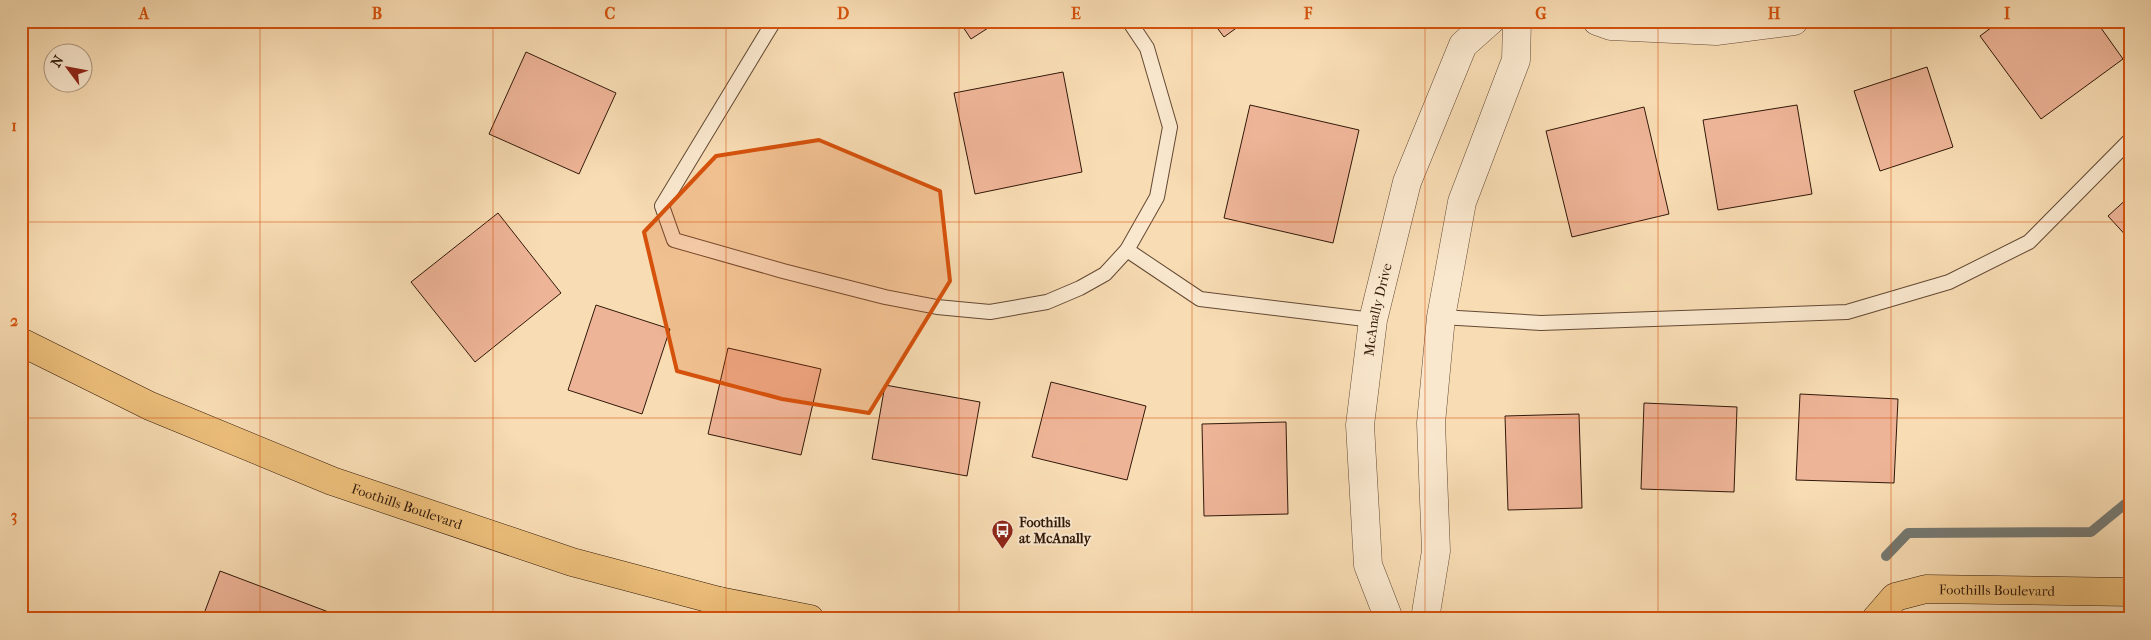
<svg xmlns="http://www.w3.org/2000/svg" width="2151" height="640" font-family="'IM FELL French Canon',serif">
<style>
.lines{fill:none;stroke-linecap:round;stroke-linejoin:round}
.stream{stroke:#757972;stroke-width:10}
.building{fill:#eeb497;stroke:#311809}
.service-casing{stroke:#634934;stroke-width:16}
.minor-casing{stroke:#634934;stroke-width:29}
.primary-casing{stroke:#311809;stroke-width:29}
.service{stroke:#fae8ce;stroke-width:14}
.minor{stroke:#fae8ce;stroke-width:28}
.primary{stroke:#ecbe7a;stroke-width:28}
.marked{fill:#d6520c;fill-opacity:0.2;stroke:#d6520c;stroke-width:4;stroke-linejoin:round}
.grid{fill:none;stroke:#d6520c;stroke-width:1;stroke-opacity:0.55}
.labels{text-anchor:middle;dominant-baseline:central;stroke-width:4;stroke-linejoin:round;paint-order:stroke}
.street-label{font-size:14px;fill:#311809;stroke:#fae8ce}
.poi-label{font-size:14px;font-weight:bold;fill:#311809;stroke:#fae8ce;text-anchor:start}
.neatline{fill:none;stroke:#d6520c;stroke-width:2}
.grid-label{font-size:16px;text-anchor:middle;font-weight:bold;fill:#d6520c}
</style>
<rect width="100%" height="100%" fill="#f8dcb3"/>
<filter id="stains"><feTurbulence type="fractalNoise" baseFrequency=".004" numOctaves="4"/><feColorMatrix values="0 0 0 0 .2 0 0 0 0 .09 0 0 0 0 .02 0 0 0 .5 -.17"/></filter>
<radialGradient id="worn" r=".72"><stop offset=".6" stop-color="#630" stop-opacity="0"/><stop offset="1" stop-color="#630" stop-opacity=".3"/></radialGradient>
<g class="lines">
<polyline class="stream" points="1886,556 1908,533 2091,532 2130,500"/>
</g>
<g class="building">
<polygon points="959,21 999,21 971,39"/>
<polygon points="1212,21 1246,21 1224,37"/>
<polygon points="2000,21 2096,21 2123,59 2041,119 1980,36"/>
<polygon points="526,52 616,93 579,174 489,134"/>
<polygon points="1927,67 1953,147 1880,171 1854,91"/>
<polygon points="1063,72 1082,172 975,194 954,93"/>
<polygon points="1250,105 1359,130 1333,243 1224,218"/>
<polygon points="1797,105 1812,194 1718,210 1703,120"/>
<polygon points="1644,107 1669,214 1572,237 1546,131"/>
<polygon points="2130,196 2130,240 2108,216"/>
<polygon points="498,213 561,293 475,362 411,282"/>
<polygon points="596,305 670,329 642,414 568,390"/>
<polygon points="728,348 821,369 801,455 708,434"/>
<polygon points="1051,382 1146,406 1127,480 1032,457"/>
<polygon points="885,385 980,402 967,476 872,459"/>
<polygon points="1800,394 1898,399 1894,483 1796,480"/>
<polygon points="1644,403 1737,407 1734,492 1641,489"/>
<polygon points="1579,414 1582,508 1508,510 1505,416"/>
<polygon points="1286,422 1288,514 1204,516 1202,424"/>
<polygon points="220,571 347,619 202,619"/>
</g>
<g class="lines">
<defs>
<g id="service">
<polyline points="774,21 662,206 674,240 783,271 885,297 937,307 990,312 1047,302 1080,288 1105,274 1127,250 1157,197 1170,127 1147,48 1129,21"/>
<polyline points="1127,250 1200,299 1373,320"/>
<polyline points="1441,317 1541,323 1847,312 1949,282 2029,242 2130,140"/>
</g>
<g id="minor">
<polyline points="1597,21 1611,26 1716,31 1794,21"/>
<polyline points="714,619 719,601"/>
<path id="s1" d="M1389,619L1368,565L1360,425L1373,320L1407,182L1463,45L1490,21"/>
<polyline points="1425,619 1436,551 1431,423 1441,317 1462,202 1516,60 1517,21"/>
</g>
<g id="primary">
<path id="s2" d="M21,342L150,406L332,481L572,562L719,601L810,619"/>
<path id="s3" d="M1876,619L1895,597L1926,589L2130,592"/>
</g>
</defs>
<use href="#service" class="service-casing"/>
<use href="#minor" class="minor-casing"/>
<use href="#primary" class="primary-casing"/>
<use href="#service" class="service"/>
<use href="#minor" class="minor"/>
<use href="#primary" class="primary"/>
</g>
<path class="marked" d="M819,140L940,191L950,281L869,413L782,399L677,371L644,232L716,156Z"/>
<path class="grid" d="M260,21V619M493,21V619M726,21V619M959,21V619M1192,21V619M1425,21V619M1658,21V619M1891,21V619M21,222H2130M21,418H2130"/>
<defs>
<symbol id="bus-pin" viewBox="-11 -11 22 30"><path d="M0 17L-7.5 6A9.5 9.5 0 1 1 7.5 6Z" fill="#8f2418" stroke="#fae8ce"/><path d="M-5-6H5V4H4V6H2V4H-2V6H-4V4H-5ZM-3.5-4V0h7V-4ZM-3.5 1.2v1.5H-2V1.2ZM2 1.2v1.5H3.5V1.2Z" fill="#fff"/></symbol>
</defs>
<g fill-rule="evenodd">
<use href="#bus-pin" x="990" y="518" width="25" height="34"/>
</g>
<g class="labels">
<g class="street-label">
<text stroke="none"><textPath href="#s1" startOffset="315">McAnally Drive</textPath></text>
<text stroke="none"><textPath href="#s2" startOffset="420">Foothills Boulevard</textPath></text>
<text stroke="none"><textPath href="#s3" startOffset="132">Foothills Boulevard</textPath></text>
</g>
<g class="poi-label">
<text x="1019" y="522">Foothills<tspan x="1019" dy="16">at McAnally</tspan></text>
</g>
</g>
<rect width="2151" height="640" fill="none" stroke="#f8dcb3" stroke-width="55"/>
<g transform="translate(68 68) rotate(302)"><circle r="24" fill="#fae8ce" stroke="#aa957f"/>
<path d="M0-4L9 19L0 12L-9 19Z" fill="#8f2418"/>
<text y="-8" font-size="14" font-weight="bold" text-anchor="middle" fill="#311809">N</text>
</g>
<rect x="28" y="28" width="2096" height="584" class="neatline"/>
<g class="grid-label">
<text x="144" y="19">A</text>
<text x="377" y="19">B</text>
<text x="610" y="19">C</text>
<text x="843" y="19">D</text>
<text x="1076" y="19">E</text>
<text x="1308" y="19">F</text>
<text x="1541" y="19">G</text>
<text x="1774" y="19">H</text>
<text x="2007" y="19">I</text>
<text x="14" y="131">1</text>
<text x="14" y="326">2</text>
<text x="14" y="521">3</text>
</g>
<rect width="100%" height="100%" filter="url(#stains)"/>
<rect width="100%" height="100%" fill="url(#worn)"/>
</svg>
